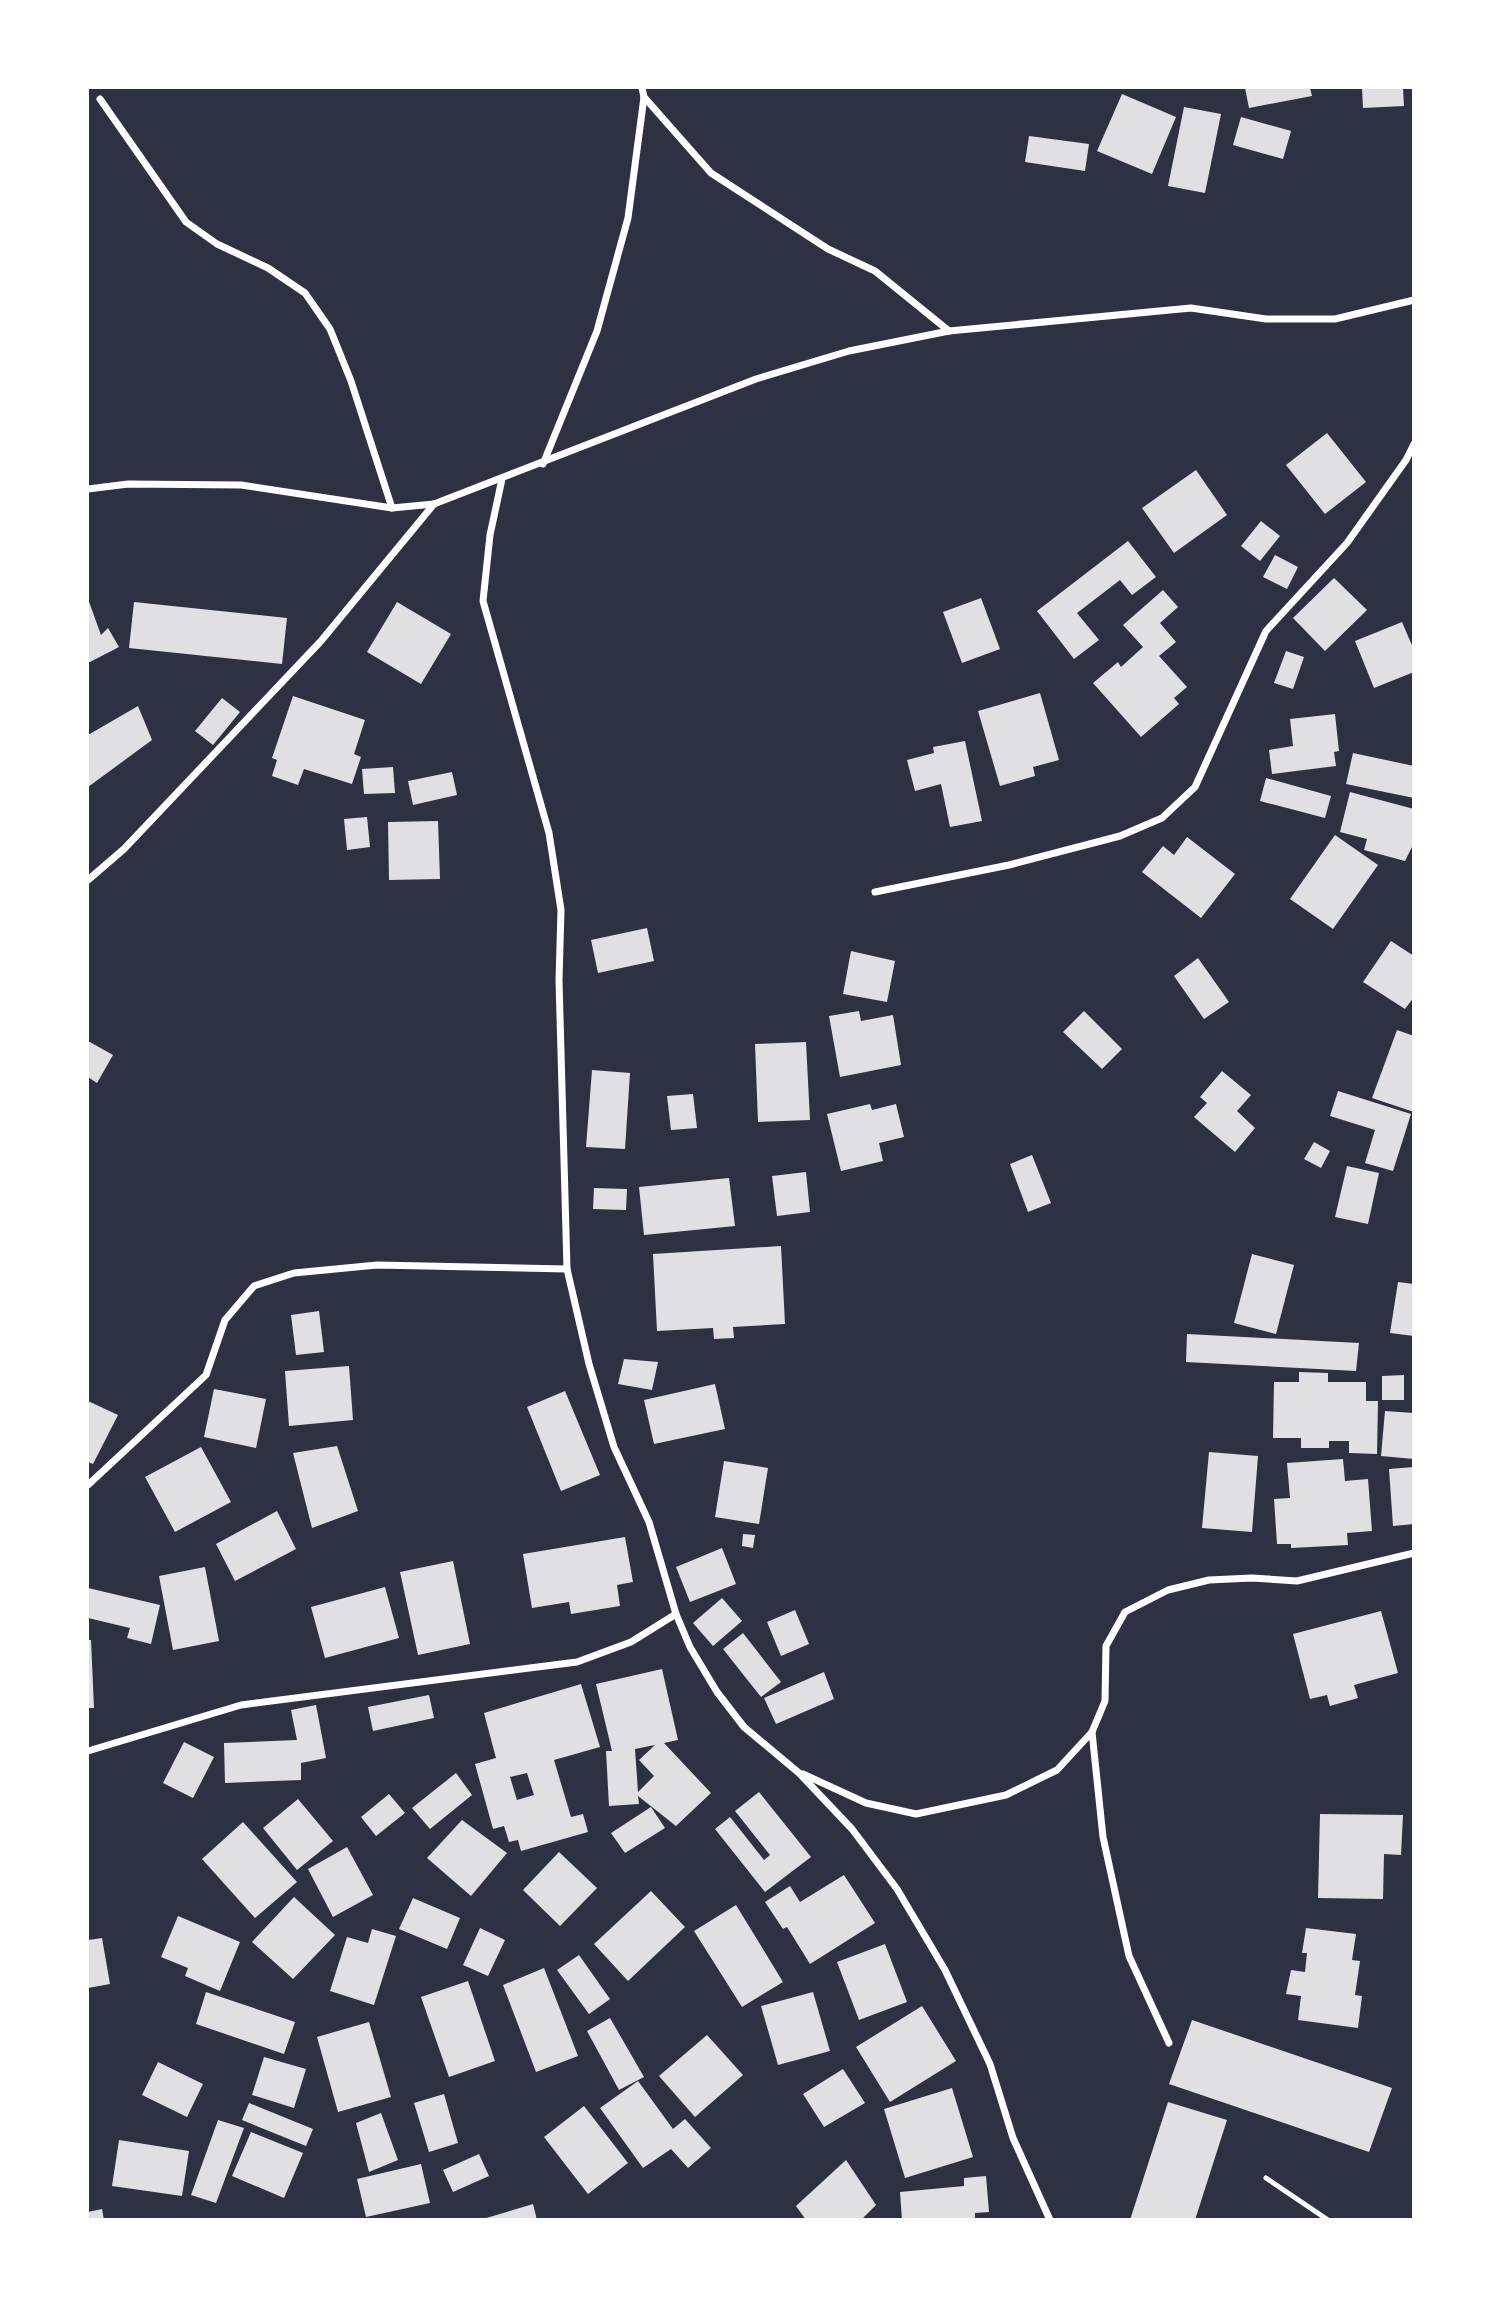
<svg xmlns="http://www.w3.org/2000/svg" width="1501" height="2307" font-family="'Exo 2',sans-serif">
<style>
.building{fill:#e0e0e3;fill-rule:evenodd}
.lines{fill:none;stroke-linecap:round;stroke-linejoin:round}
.service{stroke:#fff;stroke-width:5}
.minor{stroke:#fff;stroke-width:7}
</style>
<rect width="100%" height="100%" fill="#2d3142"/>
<g class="building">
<polygon points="1245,88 1310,88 1312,96 1249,108"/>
<polygon points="1362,88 1403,88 1404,106 1363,108"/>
<polygon points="1122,94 1176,117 1152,174 1097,151"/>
<polygon points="1184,107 1221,114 1205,193 1168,186"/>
<polygon points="1241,117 1291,131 1283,159 1233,145"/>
<polygon points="1029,136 1089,144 1085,171 1025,162"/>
<polygon points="1327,433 1366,482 1325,514 1286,465"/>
<polygon points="1196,470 1227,515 1174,553 1142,508"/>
<polygon points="1261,521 1280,536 1260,561 1241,546"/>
<polygon points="1128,541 1156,577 1132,595 1120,580 1077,613 1099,640 1074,659 1037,611"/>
<polygon points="1275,555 1298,567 1287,589 1263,577"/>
<polygon points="1334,578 1367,610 1325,651 1293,618"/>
<polygon points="1163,590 1178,607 1160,623 1176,642 1159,656 1187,687 1174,698 1179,704 1141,737 1093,683 1118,662 1121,667 1143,647 1123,625"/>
<polygon points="981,598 1000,649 962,663 943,612"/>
<polygon points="88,599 101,635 108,628 119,647 88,663"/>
<polygon points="134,602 287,618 282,664 129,648"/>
<polygon points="397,602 451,634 421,684 367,652"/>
<polygon points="1402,622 1414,650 1414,672 1374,688 1355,641"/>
<polygon points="1286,651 1304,657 1293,689 1274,683"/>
<polygon points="1040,693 1059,760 1033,767 1035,776 1000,786 978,711"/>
<polygon points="293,696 365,720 354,754 361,757 352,784 304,769 298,785 272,776 277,760 272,758"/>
<polygon points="222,698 240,712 213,745 195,731"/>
<polygon points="138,706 152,740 88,787 88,735"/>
<polygon points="1335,714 1339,751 1334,752 1336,766 1272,774 1269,750 1293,746 1290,719"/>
<polygon points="965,741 982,821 950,827 941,784 915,791 907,760 934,753 933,747"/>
<polygon points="1353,753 1414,766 1414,798 1346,784"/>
<polygon points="393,767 395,793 364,794 362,769"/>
<polygon points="452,772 457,795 413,805 408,781"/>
<polygon points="1266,778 1331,796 1325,818 1260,801"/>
<polygon points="1350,792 1414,809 1414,843 1405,861 1364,850 1367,839 1340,832"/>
<polygon points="367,817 370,847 347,850 344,819"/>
<polygon points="438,821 440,879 389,880 388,822"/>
<polygon points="1335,835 1378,865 1333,929 1290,899"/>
<polygon points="1187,837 1235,874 1201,918 1142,872 1163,846 1174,855"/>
<polygon points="647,928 654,961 598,973 591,940"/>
<polygon points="1391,941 1414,956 1414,997 1405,1009 1363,982"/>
<polygon points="851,951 895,961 887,1002 843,994"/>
<polygon points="1198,958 1229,1002 1204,1019 1174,976"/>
<polygon points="859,1011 861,1021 893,1015 901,1065 840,1077 829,1016"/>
<polygon points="1084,1011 1122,1049 1102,1069 1063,1032"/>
<polygon points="1397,1030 1414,1036 1414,1112 1372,1098"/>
<polygon points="88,1041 113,1055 97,1083 88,1077"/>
<polygon points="806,1042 810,1120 758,1122 755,1044"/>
<polygon points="592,1070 630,1073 625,1149 586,1147"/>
<polygon points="1222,1071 1251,1095 1237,1111 1255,1128 1235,1152 1194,1117 1207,1103 1200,1097"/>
<polygon points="1338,1091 1411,1114 1393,1171 1365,1163 1375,1130 1330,1116"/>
<polygon points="693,1094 697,1128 671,1130 667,1096"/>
<polygon points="870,1104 872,1110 896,1104 904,1137 879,1143 883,1161 841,1171 827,1114"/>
<polygon points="1314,1142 1330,1151 1321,1168 1304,1159"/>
<polygon points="1032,1155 1051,1203 1028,1212 1010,1164"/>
<polygon points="1347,1166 1379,1173 1368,1224 1335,1217"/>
<polygon points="806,1172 810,1212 777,1216 772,1176"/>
<polygon points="729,1178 735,1226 644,1235 639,1187"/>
<polygon points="594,1188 627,1189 626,1210 593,1209"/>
<polygon points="781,1246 785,1324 733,1327 734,1338 714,1339 713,1328 657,1331 653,1254"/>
<polygon points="1252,1254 1294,1265 1276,1334 1234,1323"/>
<polygon points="1398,1282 1414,1284 1414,1336 1390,1333"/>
<polygon points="319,1311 324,1352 296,1355 291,1315"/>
<polygon points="1187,1334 1359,1343 1356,1371 1186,1362"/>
<polygon points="624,1359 658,1362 652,1390 618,1384"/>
<polygon points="349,1366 353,1420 289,1426 285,1371"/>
<polygon points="1299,1372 1328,1373 1328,1382 1366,1382 1366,1401 1378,1401 1377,1454 1349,1453 1349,1441 1329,1441 1329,1448 1301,1448 1301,1438 1273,1438 1274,1382 1299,1382"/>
<polygon points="1404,1375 1404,1400 1382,1400 1382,1376"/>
<polygon points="715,1384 725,1429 654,1444 644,1400"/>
<polygon points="214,1389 266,1399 256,1448 204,1437"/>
<polygon points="565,1391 600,1475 561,1491 527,1407"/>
<polygon points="88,1401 118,1415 93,1464 88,1462"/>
<polygon points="1385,1411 1414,1413 1414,1459 1381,1456"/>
<polygon points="337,1446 358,1511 312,1528 293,1453"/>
<polygon points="201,1447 231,1502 175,1532 145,1477"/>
<polygon points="1209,1452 1258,1456 1252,1532 1202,1528"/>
<polygon points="1343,1459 1345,1481 1368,1479 1372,1531 1347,1533 1348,1545 1291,1548 1291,1544 1277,1544 1274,1499 1290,1498 1287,1463"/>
<polygon points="724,1461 768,1468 759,1524 715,1517"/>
<polygon points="1414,1467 1414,1524 1393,1526 1389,1469"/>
<polygon points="277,1511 296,1549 235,1581 216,1544"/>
<polygon points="743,1534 755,1535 753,1548 742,1546"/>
<polygon points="625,1537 633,1582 617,1585 620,1606 571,1614 569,1602 532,1608 523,1554"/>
<polygon points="722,1548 736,1584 690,1602 676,1567"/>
<polygon points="453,1561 470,1644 418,1655 400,1572"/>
<polygon points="205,1567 219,1641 173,1650 159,1576"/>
<polygon points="385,1587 399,1638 325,1658 311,1607"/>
<polygon points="88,1588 160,1605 151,1644 127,1638 130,1628 88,1618"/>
<polygon points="722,1598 742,1621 713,1646 693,1623"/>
<polygon points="795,1610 809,1644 781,1656 767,1622"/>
<polygon points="1381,1611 1398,1673 1354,1685 1358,1698 1330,1706 1327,1695 1310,1699 1293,1634"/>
<polygon points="743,1633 781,1682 761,1697 723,1649"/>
<polygon points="88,1640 91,1640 94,1708 88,1708"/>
<path d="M662,1669L678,1740L664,1743L711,1793L676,1826L638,1796L639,1804L609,1806L606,1751H612L596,1684ZM655,1745L639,1760L654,1776L638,1792L635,1749Z"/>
<polygon points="824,1672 834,1699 776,1724 764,1698"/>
<path d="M581,1684L600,1747L554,1760L571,1817L583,1814L588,1832L521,1851L518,1840L509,1842L504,1826L493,1829L475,1764L496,1758L484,1713ZM527,1773L534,1795L517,1800L510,1777Z"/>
<polygon points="429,1695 434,1718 373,1731 368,1707"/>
<polygon points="316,1705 326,1758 301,1763 301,1780 225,1783 224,1743 297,1740 291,1710"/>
<polygon points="184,1742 214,1757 193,1798 163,1783"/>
<polygon points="456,1773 472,1795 430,1829 412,1808"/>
<polygon points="759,1792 811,1857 765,1892 715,1829 730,1817 764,1860 770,1855 735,1811"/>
<polygon points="389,1794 405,1813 376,1836 361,1817"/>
<polygon points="298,1799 333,1841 297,1870 263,1828"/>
<polygon points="651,1807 665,1828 625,1853 611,1833"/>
<polygon points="1320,1814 1403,1815 1401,1855 1384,1854 1383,1899 1318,1898"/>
<polygon points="462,1820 507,1853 471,1896 427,1858"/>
<polygon points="243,1822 297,1882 255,1918 202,1859"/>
<polygon points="347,1847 373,1895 333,1917 308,1869"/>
<polygon points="559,1852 597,1888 560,1926 523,1890"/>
<polygon points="844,1875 875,1923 810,1964 787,1927 783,1929 765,1902 790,1886 800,1902"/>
<polygon points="651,1891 685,1927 628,1981 594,1944"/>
<polygon points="294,1897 335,1935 293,1979 252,1942"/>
<polygon points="413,1898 460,1918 447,1949 399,1929"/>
<polygon points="736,1905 783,1982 742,2007 694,1931"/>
<polygon points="178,1916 240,1942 220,1991 185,1976 188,1968 161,1957"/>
<polygon points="480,1928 505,1940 488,1976 463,1965"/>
<polygon points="1306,1928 1356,1934 1352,1960 1360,1961 1355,1995 1362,1996 1358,2028 1298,2020 1301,1996 1286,1994 1291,1970 1305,1972 1307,1953 1302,1953"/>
<polygon points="372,1929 396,1936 374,2005 330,1991 347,1937 368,1943"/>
<polygon points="102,1938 110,1984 88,1988 88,1940"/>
<polygon points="885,1944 907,2002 859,2020 837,1962"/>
<polygon points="579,1955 610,1999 589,2014 557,1970"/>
<polygon points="544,1968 578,2056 536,2072 503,1985"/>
<polygon points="468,1981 495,2061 449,2077 421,1997"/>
<polygon points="206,1992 295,2022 284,2054 196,2024"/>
<polygon points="813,1992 830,2051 778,2065 761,2006"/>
<polygon points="922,2006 956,2061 890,2102 856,2047"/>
<polygon points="610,2018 644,2077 619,2090 587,2031"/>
<polygon points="1192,2020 1392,2088 1369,2152 1169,2084"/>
<polygon points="369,2022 391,2097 338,2112 317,2037"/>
<polygon points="707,2035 743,2075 695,2117 659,2076"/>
<polygon points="264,2057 306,2069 294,2108 252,2095"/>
<polygon points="158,2062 203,2084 187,2117 142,2095"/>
<polygon points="843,2069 865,2103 824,2127 803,2094"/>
<polygon points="638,2081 673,2129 685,2119 711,2148 688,2168 671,2149 643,2168 600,2108"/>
<polygon points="952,2088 973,2157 905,2178 884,2109"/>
<polygon points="444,2094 458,2143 429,2152 414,2103"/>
<polygon points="1168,2102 1227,2120 1195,2220 1130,2220"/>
<polygon points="249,2103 313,2129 306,2146 242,2120"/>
<polygon points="584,2106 628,2163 588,2194 544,2137"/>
<polygon points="381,2113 398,2160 369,2172 356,2123"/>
<polygon points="218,2120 244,2128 216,2203 191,2195"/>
<polygon points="251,2132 303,2153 284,2198 232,2176"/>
<polygon points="119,2140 189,2151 182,2196 112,2186"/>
<polygon points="479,2154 489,2176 453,2192 443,2170"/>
<polygon points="846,2160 876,2205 861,2220 806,2220 796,2206"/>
<polygon points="421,2164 430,2203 366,2217 357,2179"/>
<polygon points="986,2176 989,2212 975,2213 975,2220 902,2220 900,2192 964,2186 964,2178"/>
<polygon points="533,2204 537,2220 483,2220 483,2219"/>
<polygon points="102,2209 104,2220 88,2220 88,2212"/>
</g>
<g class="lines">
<polyline class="service" points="1266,2178 1328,2220"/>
<g class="minor">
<polyline points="644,97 711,173 828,249 875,271 949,331"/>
<polyline points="100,99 186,222 217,244 268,268 305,293 330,329 351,381 392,508"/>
<polyline points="543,464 597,331 628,218 644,97 642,88"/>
<polyline points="502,479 490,535 483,601 549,833 561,910 559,980 567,1269 589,1364 614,1447 649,1522 676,1614 690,1647 717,1692 744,1727 799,1773 852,1829 897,1889 945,1970 990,2064 1013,2138 1050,2220"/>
<polyline points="88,489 128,484 241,485 392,508 434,504 756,379 849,351 949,331 1191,308 1266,319 1335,319 1414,300"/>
<polyline points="88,880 124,849 321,641 434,504"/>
<polyline points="875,892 1009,865 1120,836 1162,818 1195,787 1266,631 1347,543 1406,460 1414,444"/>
<polyline points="88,1485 206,1375 225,1320 254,1286 294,1273 377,1265 567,1269"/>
<polyline points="1092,1732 1103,1837 1129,1956 1169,2043"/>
<polyline points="88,1751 241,1705 577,1662 631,1642 676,1614"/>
<polyline points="803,1774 866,1803 916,1814 1006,1795 1057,1770 1092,1732 1105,1701 1106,1646 1125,1612 1168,1590 1209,1580 1252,1578 1297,1581 1414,1553"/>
</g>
</g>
<rect width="1501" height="2307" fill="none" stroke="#ffffff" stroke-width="178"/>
</svg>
